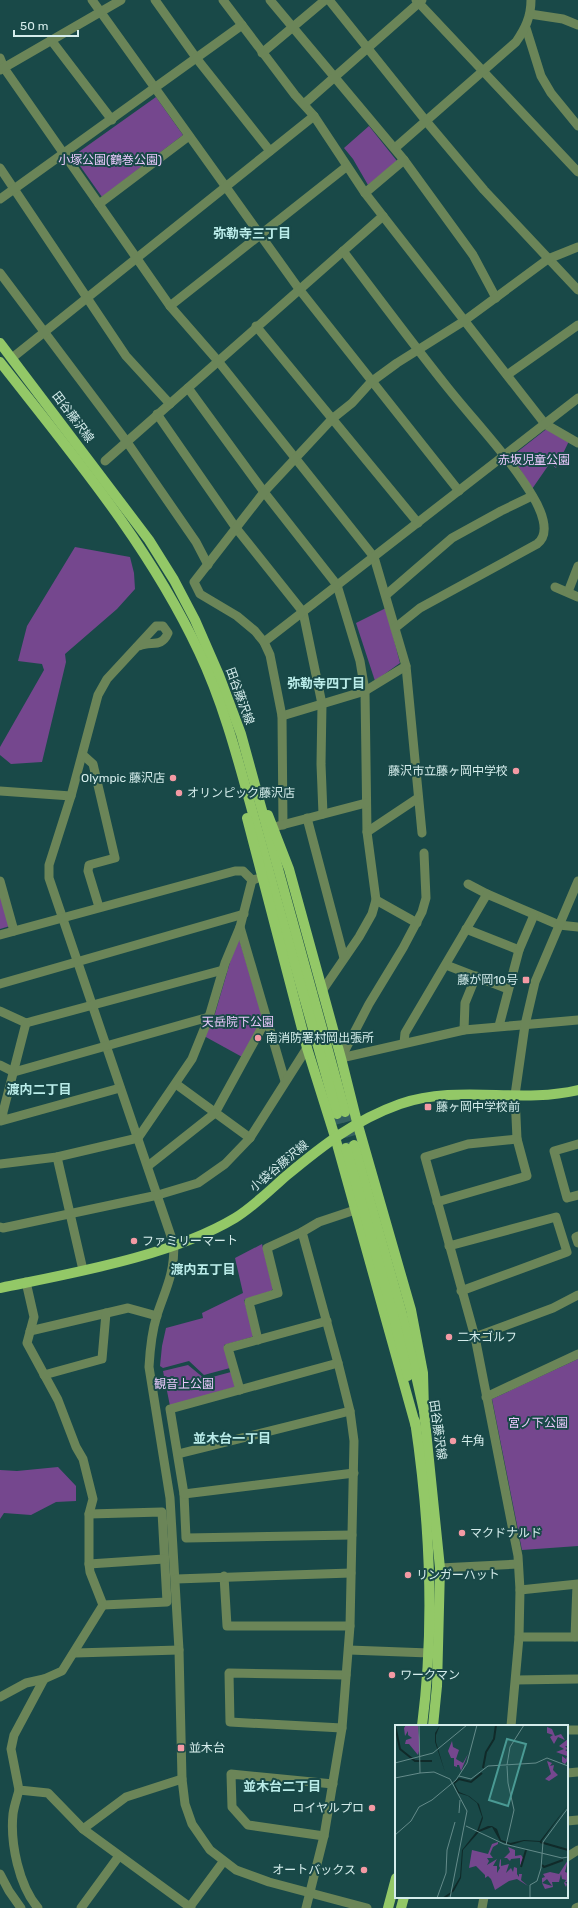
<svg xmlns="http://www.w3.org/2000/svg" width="578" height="1908" font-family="Rubik,'Noto Sans JP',sans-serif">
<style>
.green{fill:#75478e}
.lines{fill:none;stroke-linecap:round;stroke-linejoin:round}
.major-tunnel{stroke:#356261;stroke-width:10;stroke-dasharray:10 5;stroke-linecap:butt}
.minor{stroke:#6b8558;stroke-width:9}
.major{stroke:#93c867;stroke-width:10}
.poi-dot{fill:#f49aa4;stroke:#194948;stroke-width:1.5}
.labels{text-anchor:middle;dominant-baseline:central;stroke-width:4;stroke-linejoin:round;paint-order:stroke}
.park-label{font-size:12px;fill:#e8c8fb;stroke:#194948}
.street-label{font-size:12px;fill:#d5edec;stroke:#194948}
.poi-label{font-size:12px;fill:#d5edec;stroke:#194948;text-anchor:start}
.neighbourhood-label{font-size:13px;font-weight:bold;fill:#baece9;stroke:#194948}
.inset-river{fill:none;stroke:#102a29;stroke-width:2}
.inset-road{fill:none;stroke:#648b8a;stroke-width:1}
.view{fill:#4a9a94;fill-opacity:0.15;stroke:#4a9a94;stroke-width:2}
.inset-edge{fill:none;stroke:#d5edec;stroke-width:2}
</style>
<rect width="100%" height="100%" fill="#194948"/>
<g class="green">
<polygon points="156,97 183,135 102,197 73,156"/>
<polygon points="369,126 397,161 368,185 353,159 344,148"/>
<polygon points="549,427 570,439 556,468 550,463 532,489 512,456"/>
<polygon points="75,547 130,557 134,573 135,589 117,609 65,654 66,662 42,762 11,764 0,755 0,747 44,670 42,664 18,661 27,626"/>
<polygon points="386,608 400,663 375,681 356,623"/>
<polygon points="0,888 10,926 0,929"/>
<polygon points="238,935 265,1025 244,1058 204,1036 214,1017"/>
<polygon points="262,1244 273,1289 271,1291 244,1300 254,1334 252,1337 224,1345 230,1368 204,1375 189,1361 163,1368 160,1366 162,1346 166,1328 203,1318 202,1313 243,1293 235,1258"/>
<polygon points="578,1359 578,1546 522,1550 492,1399"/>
<polygon points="188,1365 205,1379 231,1372 235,1387 170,1406 163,1371"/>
<polygon points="58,1467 76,1486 76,1501 56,1502 31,1515 4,1513 0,1519 0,1470 17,1471"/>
</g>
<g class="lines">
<g class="major-tunnel">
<polyline points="345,1112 354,1145"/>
<polyline points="337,1114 346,1148"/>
</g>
<g class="minor">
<polyline points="92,0 299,289 459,491"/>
<polyline points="155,0 197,59 270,151"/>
<polyline points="223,0 295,95 314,116 365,193 545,424 578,443"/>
<polyline points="270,0 404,160 473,255 496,298"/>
<polyline points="329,0 426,121 484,190 578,290"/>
<polyline points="416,0 578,172"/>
<polyline points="530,14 563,19 578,25"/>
<polyline points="526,28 541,76 551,93 578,126"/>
<polyline points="51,40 112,120"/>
<polyline points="262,53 325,0"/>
<polyline points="0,58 4,68 170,306 218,361 374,557 406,666 422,833"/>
<polyline points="0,70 121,0"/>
<polyline points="304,104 422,0"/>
<path d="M395,148L516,42C525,29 531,17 531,0"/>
<polyline points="0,168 126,356 170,404"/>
<polyline points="365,193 404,160"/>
<polyline points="0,199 242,25"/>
<polyline points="99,204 189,136"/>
<path d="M343,251C378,297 412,343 448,388C476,423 509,457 532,495C540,508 552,533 537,544L420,608L395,628"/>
<polyline points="0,273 127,442 196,542 208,565"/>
<polyline points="170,306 346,167"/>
<polyline points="256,326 418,523"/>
<polyline points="12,358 314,116"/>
<polyline points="507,375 578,325"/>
<polyline points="188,388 264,492 337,585 360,661 365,691 367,832 376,900 372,914 359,937 322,991"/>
<polyline points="157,414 236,528 303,612 322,704 321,764 323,814"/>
<polyline points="105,461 383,216"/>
<polyline points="555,587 578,597"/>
<polyline points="568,592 578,566"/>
<polyline points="386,595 452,538 501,511 532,496"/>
<polyline points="264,642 578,398"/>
<path d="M139,646C151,640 161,649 168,633L163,626H156L107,679L98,695L71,796L49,865V878L174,1245C174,1275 166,1288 157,1315C152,1331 150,1349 149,1367L170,1498L179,1650L182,1779L185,1804L192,1824L210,1850L236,1870L269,1882L367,1908"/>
<polyline points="282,716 365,691 406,666"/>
<polyline points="83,755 93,764 115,858 89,865 88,871 99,907"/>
<polyline points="0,791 71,796"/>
<polyline points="307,818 344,958"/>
<polyline points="283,825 282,716 270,655 264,642 255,631 237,616 200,594 194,582 264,492 332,419 352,403 371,382 397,363 464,321 548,259 578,247"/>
<polyline points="278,826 366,803"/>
<polyline points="367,832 418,798"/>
<polyline points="0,881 14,931"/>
<polyline points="468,884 487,894 559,925 578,927"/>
<polyline points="376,900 417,923"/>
<polyline points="240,927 285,1081"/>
<polyline points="466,929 519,950"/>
<polyline points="0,935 235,871 243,871 252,880 256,879"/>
<polyline points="446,965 508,989"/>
<polyline points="0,984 244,914"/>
<polyline points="0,1011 26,1023 223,970"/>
<polyline points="499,1026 519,950 534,915"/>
<polyline points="464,1030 465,1003 476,976"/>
<polyline points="404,1043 405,1033 487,894"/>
<polyline points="341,1058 464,1030 578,1020"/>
<polyline points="341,1058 369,1004 403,948 422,912 426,898 424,853"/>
<polyline points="0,1065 14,1072 209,1017"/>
<polyline points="176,1084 250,1138"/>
<polyline points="0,1114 3,1115 1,1121 120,1088"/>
<polyline points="1,1120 26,1023"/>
<polyline points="578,1144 554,1151 567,1198 578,1195"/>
<polyline points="57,1157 83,1270"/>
<polyline points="0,1164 57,1157 138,1138 192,1059 209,1017 225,963 240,927 252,880"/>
<polyline points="148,1166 215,1113 266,1020"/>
<polyline points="437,1202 527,1176 517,1139"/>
<polyline points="0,1227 3,1228 158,1195 198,1183 225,1164 250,1138 307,1048"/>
<polyline points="578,1236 576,1237 578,1243"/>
<polyline points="449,1246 556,1217 567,1252 461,1291"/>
<polyline points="30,1331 128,1308 157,1316"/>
<polyline points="475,1337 553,1308 578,1295"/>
<polyline points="258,1340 249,1302 278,1293 267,1248 302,1232"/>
<polyline points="338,1363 170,1409 184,1494 186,1538 352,1535"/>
<polyline points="44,1375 102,1359 106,1313"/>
<polyline points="240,1390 228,1348 327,1321"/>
<polyline points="486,1397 578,1354"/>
<polyline points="178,1454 350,1411"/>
<polyline points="184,1494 354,1473"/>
<polyline points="89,1514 162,1512 167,1602 103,1605"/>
<polyline points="89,1564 164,1559"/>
<polyline points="440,1568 518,1564"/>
<polyline points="224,1576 227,1626 350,1626"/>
<polyline points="176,1579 351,1573"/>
<polyline points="520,1590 578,1584"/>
<polyline points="519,1637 578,1637"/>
<polyline points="575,1637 577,1585"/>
<polyline points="349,1650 429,1653"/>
<polyline points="75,1653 179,1650"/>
<polyline points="44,1679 14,1735 11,1749 19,1790 48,1793 83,1829 191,1908"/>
<polyline points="516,1680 578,1679"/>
<polyline points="0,1697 26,1683 44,1679 62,1671 103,1605 90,1572 89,1564 89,1514 93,1499 83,1459 76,1447 58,1400 27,1343 34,1317 26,1282"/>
<polyline points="511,1726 519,1637 520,1590 518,1556 475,1337 425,1157 468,1144 517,1139 515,1095 525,1025 535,982 578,881"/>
<polyline points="342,1728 230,1722 229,1673 346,1675"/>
<polyline points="567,1730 578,1730"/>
<polyline points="567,1773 578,1772"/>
<path d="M19,1790C17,1798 14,1806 13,1814C10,1843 19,1886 38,1908"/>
<polyline points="567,1821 578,1820"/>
<polyline points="83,1829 126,1797 182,1779"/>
<polyline points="324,1836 248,1825 232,1807 231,1774 333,1784"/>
<polyline points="567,1857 578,1850"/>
<polyline points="0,1874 9,1891 21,1908"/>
<polyline points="81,1908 119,1856"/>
<polyline points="189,1908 223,1862"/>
<polyline points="306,1908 324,1836 342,1728 350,1626 354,1441 350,1411 338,1363 302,1232 319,1222 355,1210"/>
<polyline points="482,1908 484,1897"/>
<polyline points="576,1908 578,1907"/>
</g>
<g class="major">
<polyline points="0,343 149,540 174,580 195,620 219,675 241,734 345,1112"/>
<path d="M0,362C72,454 149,545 199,652C227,711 242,776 260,839C285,931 311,1023 337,1114"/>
<polyline points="268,815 289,869 341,1058 357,1122 411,1310 423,1373 424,1411"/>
<polyline points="247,818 307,1048 335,1137 416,1427"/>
<polyline points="354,1145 402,1314 424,1411 440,1568 437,1686 433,1726"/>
<polyline points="346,1148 394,1318 408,1376"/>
<path d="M0,1288C72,1273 172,1256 235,1218C253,1207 270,1190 286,1176C322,1146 355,1120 400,1104C458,1084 519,1104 578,1090"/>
<path d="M415,1421C430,1522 435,1625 422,1726"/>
<polyline points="388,1908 396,1878"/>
<polyline points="401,1908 404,1897"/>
</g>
</g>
<g class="poi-dot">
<circle cx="516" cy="771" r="4"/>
<circle cx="173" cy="778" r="4"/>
<circle cx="179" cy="793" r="4"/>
<rect x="522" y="976" width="8" height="8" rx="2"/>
<circle cx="258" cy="1038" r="4"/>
<rect x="424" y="1103" width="8" height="8" rx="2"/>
<circle cx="134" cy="1241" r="4"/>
<circle cx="449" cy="1337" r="4"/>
<circle cx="453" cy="1441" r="4"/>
<circle cx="462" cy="1533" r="4"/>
<circle cx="408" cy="1575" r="4"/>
<circle cx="392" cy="1675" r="4"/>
<rect x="177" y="1744" width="8" height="8" rx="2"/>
<circle cx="372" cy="1808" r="4"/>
<circle cx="364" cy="1870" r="4"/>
</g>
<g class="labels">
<g class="park-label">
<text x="110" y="160">小塚公園(鶴巻公園)</text>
<text x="534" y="460">赤坂児童公園</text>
<text x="238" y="1022">天岳院下公園</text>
<text x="184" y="1384">観音上公園</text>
<text x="538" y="1423">宮ノ下公園</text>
</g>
<g class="street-label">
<text transform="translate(73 417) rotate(53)">田谷藤沢線</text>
<text transform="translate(240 696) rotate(70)">田谷藤沢線</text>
<text transform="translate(279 1166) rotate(-40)">小袋谷藤沢線</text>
<text transform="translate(438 1430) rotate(82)">田谷藤沢線</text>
</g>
<g class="poi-label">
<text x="508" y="771" text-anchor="end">藤沢市立藤ヶ岡中学校</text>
<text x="165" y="778" text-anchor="end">Olympic 藤沢店</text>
<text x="187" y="793">オリンピック藤沢店</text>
<text x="518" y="980" text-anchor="end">藤が岡10号</text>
<text x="266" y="1038">南消防署村岡出張所</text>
<text x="436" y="1107">藤ヶ岡中学校前</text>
<text x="142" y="1241">ファミリーマート</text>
<text x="457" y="1337">二木ゴルフ</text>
<text x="461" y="1441">牛角</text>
<text x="470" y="1533">マクドナルド</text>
<text x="416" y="1575">リンガーハット</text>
<text x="400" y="1675">ワークマン</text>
<text x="189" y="1748">並木台</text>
<text x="364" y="1808" text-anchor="end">ロイヤルプロ</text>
<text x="356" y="1870" text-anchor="end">オートバックス</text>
</g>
<g class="neighbourhood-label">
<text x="252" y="233">弥勒寺三丁目</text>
<text x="326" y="683">弥勒寺四丁目</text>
<text x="39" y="1089">渡内二丁目</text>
<text x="203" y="1269">渡内五丁目</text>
<text x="232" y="1438">並木台一丁目</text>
<text x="282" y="1786">並木台二丁目</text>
</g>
</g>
<g transform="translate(395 1725)">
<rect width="173" height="173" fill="#194948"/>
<path d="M11,0L23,1L25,22L23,30L14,19H10L11,15L17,13L13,10V6L10,11L9,3ZM152,2L157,4L160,11L166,9L170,15L163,12L159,19L155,12L158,10L152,8ZM173,14V21H170L173,24L170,25L173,27V35L170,39L167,37V31L171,34L172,31L161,27L169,24L164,21ZM57,16L58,22L64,25L61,34L68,38L73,29L66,46L64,40H62V42L59,41V33H56L53,26ZM152,36L157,38L155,41L159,40L158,45L163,50L154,56L150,54L156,49ZM103,117V119L98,122L95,129L98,133H92L94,136L92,140L102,134L98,141H102V148L105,143L104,141L105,135L106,134V141L114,139L111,148L116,143L118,147L119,142L122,143V149L124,152V149H127L126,155L133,161L122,154L114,156L100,165L96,154L93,151L90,153V150L81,141L74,143L77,125L93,129L97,119ZM113,122L120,125V131L126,130L128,133L125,141V133L116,134L115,136L112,133L111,137L112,133H109L115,127ZM173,135L170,147L173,148V157H170L172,159L171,162L169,158L171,155L167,154L166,149L164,157H157L158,162L150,164L147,158L157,161L152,154L147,158V153L150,152L148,149L155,147L164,149Z" fill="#75478e"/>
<path d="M45,0L41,10V17L50,47L57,54L64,67L74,71L84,79L88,93L84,105L93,101H97L102,104L106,115L115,118L129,115L145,116L173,80L146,117L129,116L116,120L105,116L97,102L84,107L68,125L66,153L59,166L51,173H47L56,167L65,152L67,125L82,106L87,92L82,78L73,71L63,68L57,54L50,47L40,17V8Z" fill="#102a29"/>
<path class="inset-river" d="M0,0L5,24L20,36H37M88,43L91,27L99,14L101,0M59,58L64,54L76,57L87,48M145,117L173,125M147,140L149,142L168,135M126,142L131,125"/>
<path class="inset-road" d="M24,0L25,48L39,47L55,54L72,86L55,173M0,38L38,28L72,0M112,40L115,22L129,0M64,51L76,54L93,41L141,38L152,33L173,41M0,53L25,48M64,88L65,75M71,101L109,119L167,133L173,132M0,110L16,96L24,82L37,75L61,55L72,38L82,0M111,120L119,85L113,58L112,41M42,173L51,148L52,125L60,97M135,173V160L142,156L146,143L148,117L173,83"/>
<path class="view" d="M112,14L131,19L113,81L94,75Z"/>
<rect width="173" height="173" class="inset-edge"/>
</g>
<path d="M14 30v6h64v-6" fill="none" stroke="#d5edec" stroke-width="2"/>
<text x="20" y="30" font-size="12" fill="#d5edec" stroke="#194948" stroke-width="3" paint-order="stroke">50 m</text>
</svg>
